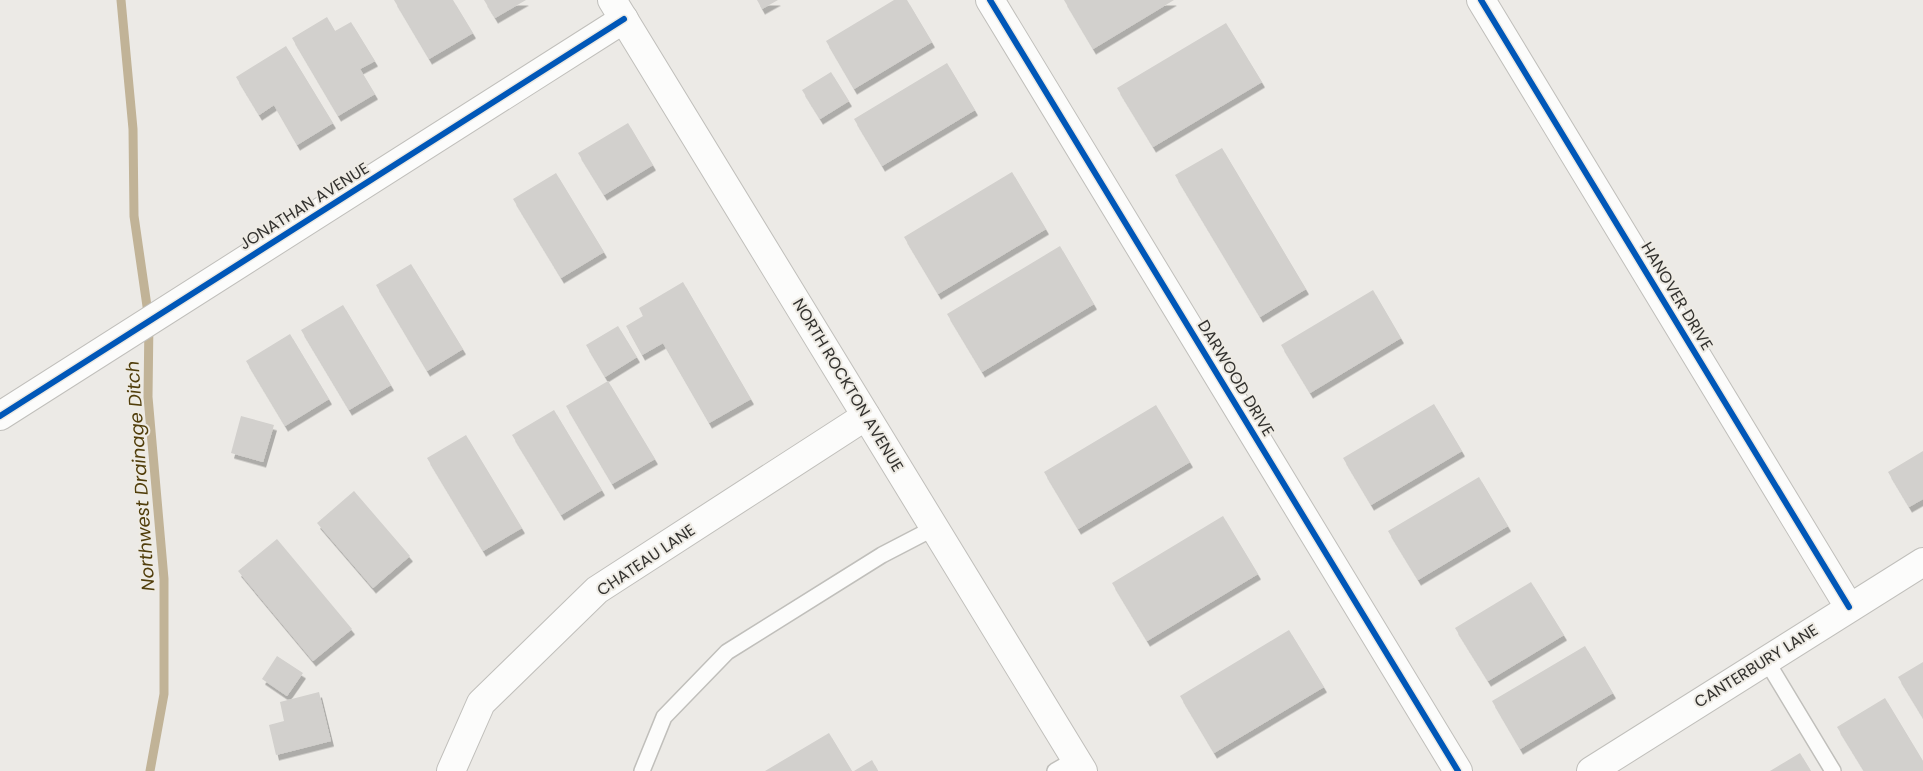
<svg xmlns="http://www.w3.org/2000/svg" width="1923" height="771" font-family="Poppins,sans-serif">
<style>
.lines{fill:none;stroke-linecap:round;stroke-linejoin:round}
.stream{stroke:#c1b397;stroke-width:9}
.building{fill:#d2d0cd;filter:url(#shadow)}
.lane-casing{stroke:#c0bfbb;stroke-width:18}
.street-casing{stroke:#c0bfbb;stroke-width:30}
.secondary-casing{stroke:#c0bfbb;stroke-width:30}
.lane{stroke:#fcfcfb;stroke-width:15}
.street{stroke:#fcfcfb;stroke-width:28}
.secondary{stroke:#fcfcfb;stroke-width:28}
.cycleway-casing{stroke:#eeebe4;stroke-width:9}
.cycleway{stroke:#0057b8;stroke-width:6}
.labels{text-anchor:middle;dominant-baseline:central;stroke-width:4;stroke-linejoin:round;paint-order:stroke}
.street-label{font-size:16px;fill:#33322f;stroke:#eeebe4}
.water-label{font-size:18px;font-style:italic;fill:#513e0b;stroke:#eeebe4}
</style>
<defs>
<filter id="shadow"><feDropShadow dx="3" dy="5.5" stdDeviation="0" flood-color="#0004"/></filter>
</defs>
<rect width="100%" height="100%" fill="#eceae6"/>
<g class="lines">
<polyline class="stream" points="121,0 133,129 134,216 149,320 148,397 164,579 164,694 150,771"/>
</g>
<g class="building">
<polygon points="394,0 453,0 473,33 429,59"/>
<polygon points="484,0 526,0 495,18"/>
<polygon points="757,0 778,0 762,9"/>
<polygon points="894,0 907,0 932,42 854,89 826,41"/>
<polygon points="1064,0 1174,0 1093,49"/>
<polygon points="327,17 335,31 351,22 375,61 360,69 375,94 338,116 292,38"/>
<polygon points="1226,23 1262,82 1153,147 1117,88"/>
<polygon points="286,46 333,123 297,145 274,105 259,115 236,77"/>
<polygon points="947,63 975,110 882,166 854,119"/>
<polygon points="831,72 849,101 820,119 802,90"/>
<polygon points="628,123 653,165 604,195 578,153"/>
<polygon points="1222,148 1306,289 1260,317 1175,175"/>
<polygon points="1012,172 1046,229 938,294 904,237"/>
<polygon points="556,173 604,252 561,278 513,199"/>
<polygon points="1060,246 1094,304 982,372 947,314"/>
<polygon points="411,264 463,349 427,371 376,285"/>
<polygon points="683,282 751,399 709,423 663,343 642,355 626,326 643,316 639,308"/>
<polygon points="1373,290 1401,338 1310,393 1281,345"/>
<polygon points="343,305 391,385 349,410 301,330"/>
<polygon points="618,326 637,357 605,377 586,345"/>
<polygon points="290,334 329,399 285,426 246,361"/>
<polygon points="608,381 655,459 612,484 566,406"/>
<polygon points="1434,404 1462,451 1371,505 1343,458"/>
<polygon points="1156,405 1190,462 1078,529 1044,472"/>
<polygon points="554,410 602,490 561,515 512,435"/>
<polygon points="241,416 274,425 263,462 231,453"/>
<polygon points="466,435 522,528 483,551 427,458"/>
<polygon points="1923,451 1923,499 1909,507 1888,472"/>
<polygon points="1479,477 1508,526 1418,580 1388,531"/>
<polygon points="354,491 410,556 373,588 317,523"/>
<polygon points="1223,516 1258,574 1147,641 1112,583"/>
<polygon points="277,539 352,629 313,661 238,571"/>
<polygon points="1531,582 1564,635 1488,681 1455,628"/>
<polygon points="1289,630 1324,687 1214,753 1180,696"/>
<polygon points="1585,646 1613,693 1520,749 1492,701"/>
<polygon points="277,656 303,673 287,696 262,679"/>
<polygon points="1923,662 1923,718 1898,677"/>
<polygon points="319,692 331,741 276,755 269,725 284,721 280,702"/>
<polygon points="1885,698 1923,761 1923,771 1864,771 1837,727"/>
<polygon points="829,733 852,771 765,771"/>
<polygon points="1800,753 1811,771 1770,771"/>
<polygon points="872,760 878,771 854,771"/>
</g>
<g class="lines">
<defs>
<g id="lane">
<polyline points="1766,660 1833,771"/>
<polyline points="642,771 664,717 727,652 882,555 934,528"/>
<polyline points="1055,771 1076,759"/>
</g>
<g id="street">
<polyline points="990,0 1458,771"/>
<polyline points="1481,0 1849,607"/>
<polyline points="0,416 624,19"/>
<polyline points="451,771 481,703 597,590 866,416"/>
<polyline points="1591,771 1923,562"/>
</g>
<polyline id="secondary" points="612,0 1083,771"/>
</defs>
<use href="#lane" class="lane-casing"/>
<use href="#street" class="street-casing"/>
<use href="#secondary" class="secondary-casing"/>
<use href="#lane" class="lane"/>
<use href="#street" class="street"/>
<use href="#secondary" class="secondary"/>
<defs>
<g id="cycleway">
<polyline points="990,0 1458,771"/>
<polyline points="1481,0 1849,607"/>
<polyline points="0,416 624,19"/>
</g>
</defs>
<use href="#cycleway" class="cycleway-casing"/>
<use href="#cycleway" class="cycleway"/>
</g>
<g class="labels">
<g class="street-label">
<text transform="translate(304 206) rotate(-32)">JONATHAN AVENUE</text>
<text transform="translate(1677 296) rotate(59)">HANOVER DRIVE</text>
<text transform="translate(1236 378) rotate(59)">DARWOOD DRIVE</text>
<text transform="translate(848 385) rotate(59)">NORTH ROCKTON AVENUE</text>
<text transform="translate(646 560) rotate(-34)">CHATEAU LANE</text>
<text transform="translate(1756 666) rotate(-32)">CANTERBURY LANE</text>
</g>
<g class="water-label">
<text transform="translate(140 476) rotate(-94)">Northwest Drainage Ditch</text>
</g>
</g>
</svg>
